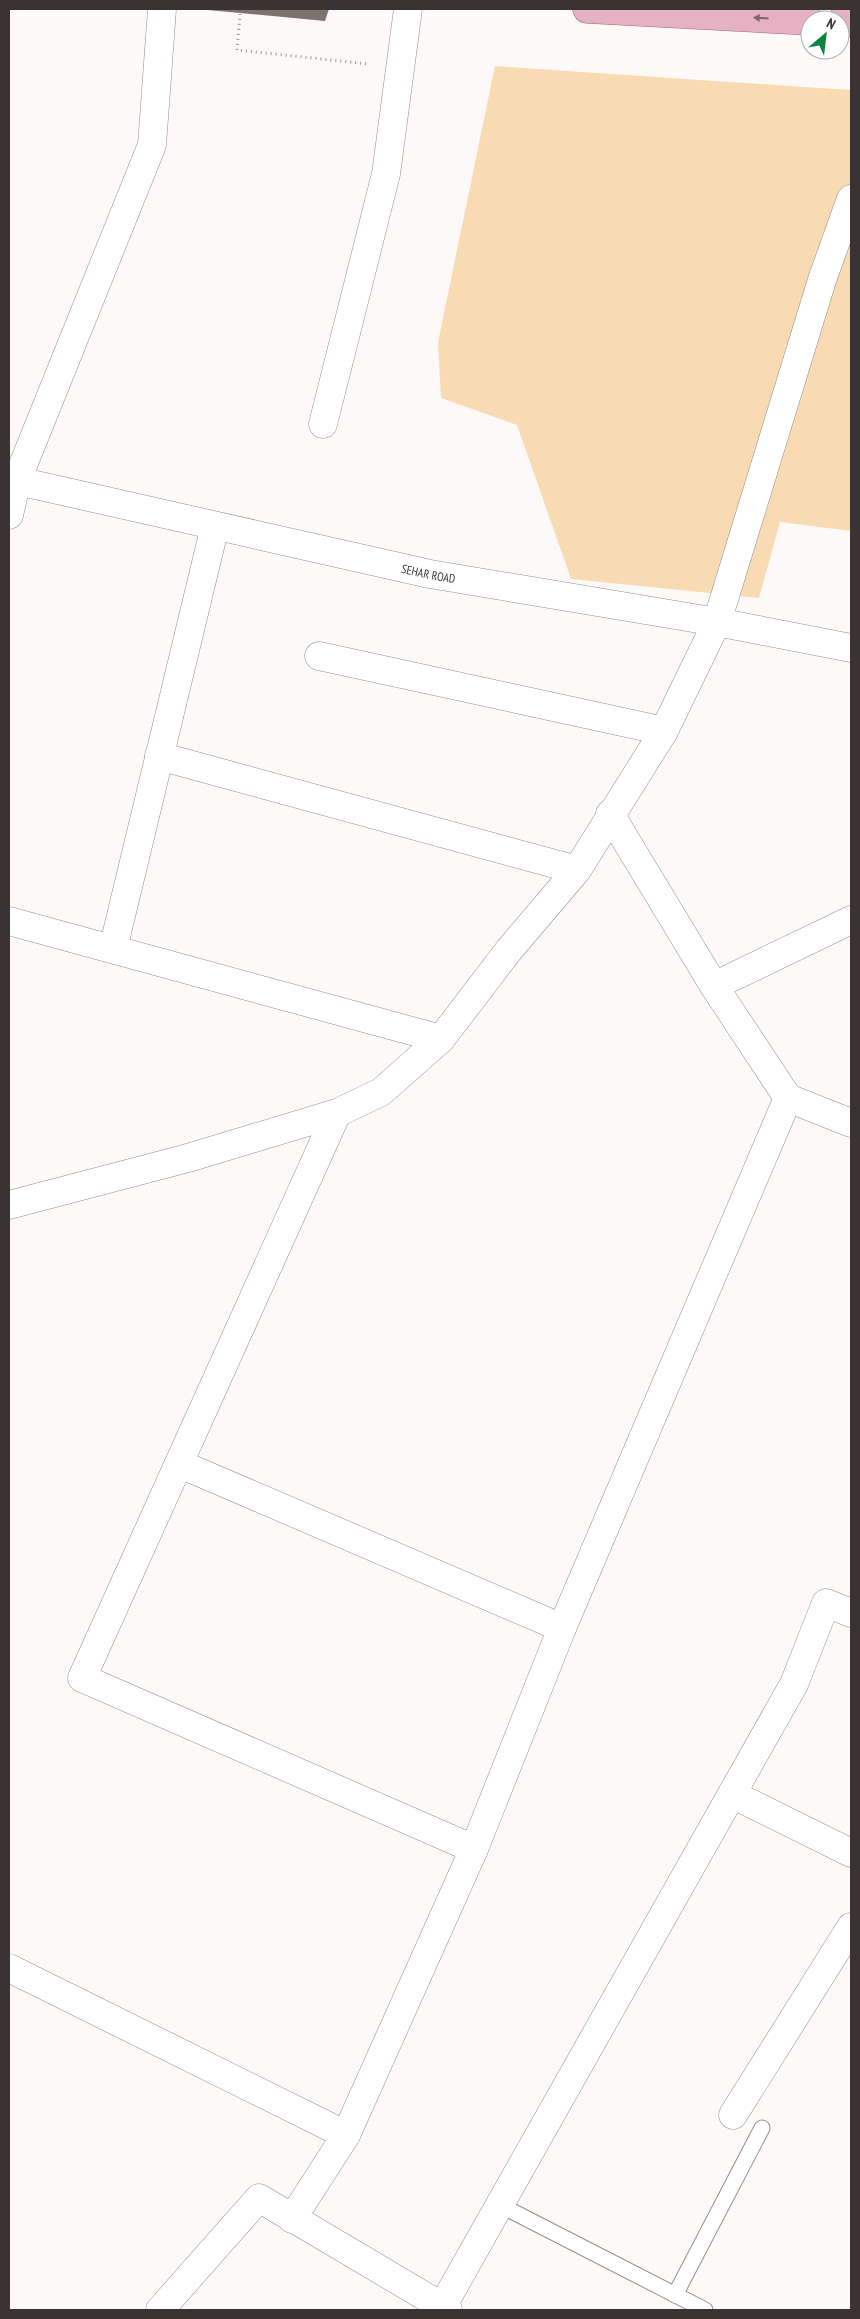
<svg xmlns="http://www.w3.org/2000/svg" width="860" height="2319" font-family="'PT Sans Narrow',sans-serif">
<style>
.green{fill:#f9dbb3}
.building{fill:#7c736e}
.lines{fill:none;stroke-linecap:round;stroke-linejoin:round}
.lane-casing{stroke:#978b8a;stroke-width:17}
.street-casing{stroke:#978b8a;stroke-width:29}
.secondary-casing{stroke:#978b8a;stroke-width:29}
.primary-casing{stroke:#9d6477;stroke-width:29}
.path{stroke:#999493;stroke-width:3;stroke-dasharray:1 4;stroke-linecap:butt}
.lane{stroke:#fff;stroke-width:15}
.street{stroke:#fff;stroke-width:28}
.secondary{stroke:#fff;stroke-width:28}
.primary{stroke:#e5b2c3;stroke-width:28}
.oneway{fill:#7e666d}
.labels{text-anchor:middle;dominant-baseline:central;stroke-width:5;stroke-linejoin:round;paint-order:stroke}
.street-label{font-size:12px;fill:#393433;stroke:#fff}
</style>
<rect width="100%" height="100%" fill="#fef9f9"/>
<polygon class="green" points="495,66 851,90 851,531 780,522 759,598 571,579 517,425 441,398 438,342"/>
<polygon class="building" points="197,9 329,9 325,21"/>
<g class="lines">
<defs>
<g id="lane">
<polyline points="500,2205 705,2310"/>
<polyline points="675,2295 762,2128"/>
</g>
<g id="street">
<polyline points="323,424 386,174 408,9"/>
<polyline points="9,515 17,480 152,145 162,9"/>
<polyline points="717,622 822,280 851,199"/>
<polyline points="319,656 664,731"/>
<polyline points="159,756 577,870"/>
<polyline points="610,814 714,986 788,1098 851,1123"/>
<polyline points="9,921 441,1039"/>
<polyline points="113,949 215,526"/>
<polyline points="714,986 851,920"/>
<polyline points="337,1113 82,1678 474,1849"/>
<polyline points="180,1464 562,1628"/>
<polyline points="732,1794 851,1853"/>
<polyline points="9,1968 346,2135"/>
<polyline points="733,2115 851,1927"/>
<polyline points="292,2219 346,2135 474,1849 562,1628 788,1098"/>
<polyline points="442,2307 794,1684 826,1603 851,1613"/>
<polyline points="160,2310 259,2198 448,2310"/>
</g>
<g id="secondary">
<path id="s1" d="M9,479L430,574L717,622L851,648"/>
<polyline points="9,1205 188,1158 337,1113 381,1092 441,1039 509,950 577,870 664,731 717,622"/>
</g>
<g id="primary">
<polyline points="587,9 810,21"/>
<polyline points="840,22 851,23"/>
</g>
</defs>
<use href="#lane" class="lane-casing"/>
<use href="#street" class="street-casing"/>
<use href="#secondary" class="secondary-casing"/>
<use href="#primary" class="primary-casing"/>
<polyline class="path" points="240,14 237,50 369,64"/>
<use href="#lane" class="lane"/>
<use href="#street" class="street"/>
<use href="#secondary" class="secondary"/>
<use href="#primary" class="primary"/>
</g>
<defs><path id="oneway-solid" d="M-6-.8H1V-3.2L6.5 0L1 3.2V.8H-6Z" transform="scale(1.25)"/></defs>
<use class="oneway" href="#oneway-solid" transform="translate(761 18) rotate(-177)"/>
<g class="labels">
<g class="street-label">
<text stroke="none"><textPath href="#s1" startOffset="430">SEHAR ROAD</textPath></text>
</g>
</g>
<rect width="860" height="2319" fill="none" stroke="#393433" stroke-width="20"/>
<g transform="translate(825 35) rotate(28)"><circle r="24" fill="#ffffff" stroke="#b0aead"/>
<path d="M0-4L9 19L0 12L-9 19Z" fill="#0f843c"/>
<text y="-8" font-size="14" font-weight="bold" text-anchor="middle" fill="#393433">N</text>
</g>
</svg>
